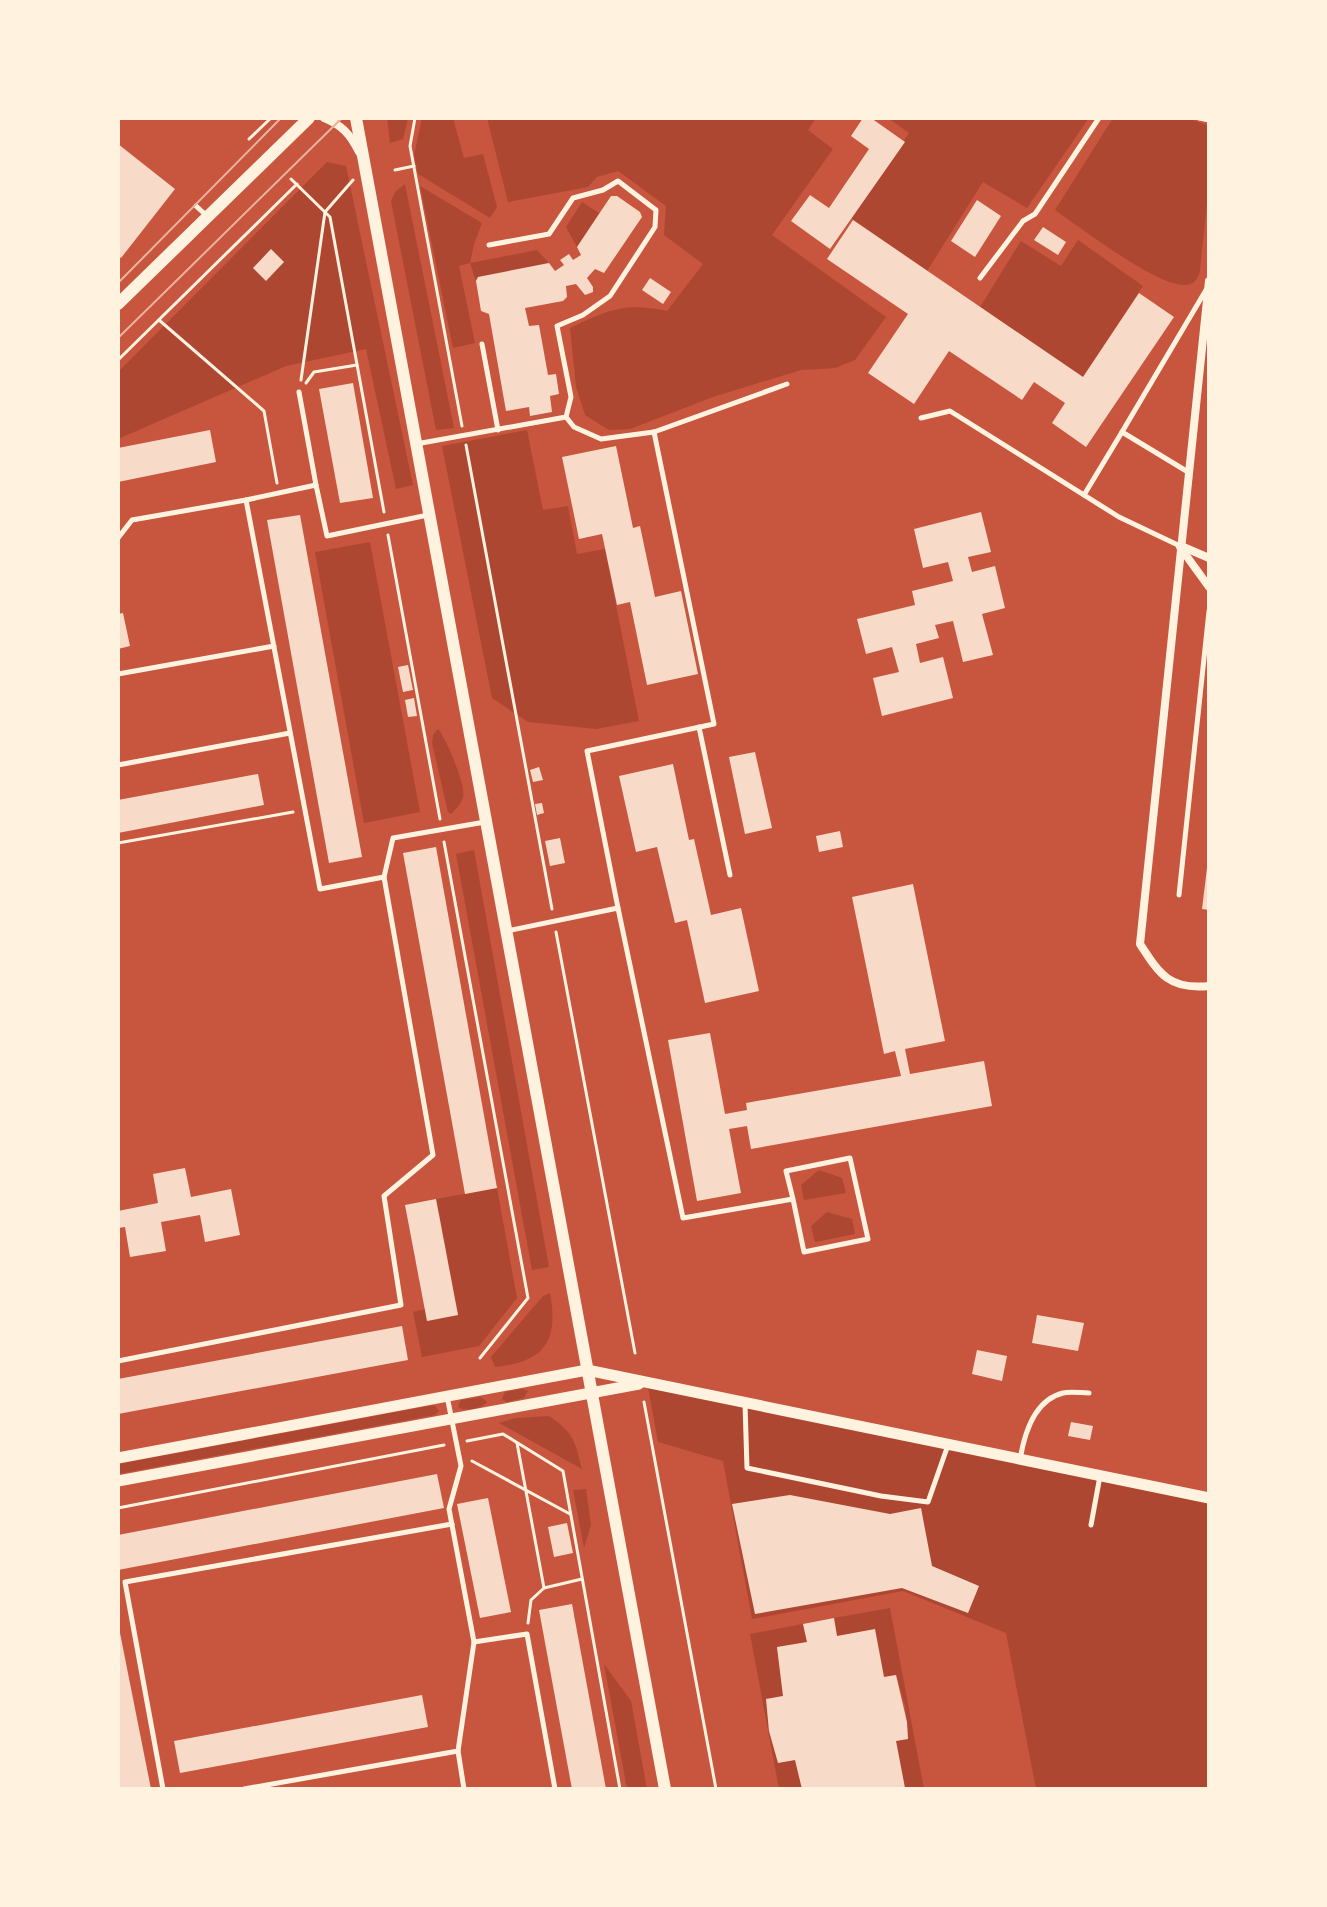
<svg xmlns="http://www.w3.org/2000/svg" width="1327" height="1907" font-family="Rubik,sans-serif">
<style>
.green{fill:#ae4732}
.building{fill:#f7dbc8}
.lines{fill:none;stroke-linecap:round;stroke-linejoin:round}
.path{stroke:#fff3e0;stroke-width:3}
.service{stroke:#fff3e0;stroke-width:5}
.minor{stroke:#fff3e0;stroke-width:8}
.tertiary{stroke:#fff3e0;stroke-width:11}
.secondary{stroke:#fff3e0;stroke-width:12}
.tram{stroke:#e9b49f;stroke-width:2}
</style>
<rect width="100%" height="100%" fill="#c8553d"/>
<g class="green">
<polygon points="387,118 408,118 403,139 390,143"/>
<polygon points="422,118 453,118 464,158 483,154 497,207 490,218 418,174 414,155"/>
<path d="M487,118H816L808,130L833,149L772,235L886,317L855,360L835,368L801,370L713,397L630,429L609,430L585,415L576,387L570,328C609,310 623,302 667,311L703,264L664,235L666,206L618,171L597,177L588,187L508,202Z"/>
<polygon points="888,118 1089,118 1027,208 983,182 927,271 851,218 909,133"/>
<path d="M1113,118H1187L1209,126V184L1200,270C1198,279 1194,285 1184,285C1155,285 1081,228 1055,210Z"/>
<polygon points="327,162 346,166 413,485 396,489 366,349 286,366 118,439 118,372"/>
<polygon points="405,184 454,428 436,430 391,201 395,192"/>
<polygon points="420,186 482,223 474,244 470,263 537,250 549,263 478,277 476,281 470,263 459,266 475,343 453,348"/>
<polygon points="582,202 599,213 577,247 566,227"/>
<polygon points="1078,240 1143,286 1083,377 980,307 1021,241 1061,266"/>
<polygon points="527,430 543,510 568,506 577,554 605,549 639,721 596,729 528,722 492,698 442,446"/>
<polygon points="370,542 420,812 364,823 315,552"/>
<path d="M438,729C446,738 466,785 463,797C461,804 456,809 451,814L448,812L432,743L433,735Z"/>
<polygon points="474,850 549,1267 532,1270 456,854"/>
<polygon points="819,1170 842,1178 846,1193 804,1200 801,1185"/>
<polygon points="497,1188 517,1298 479,1346 422,1357 413,1312 425,1309 428,1321 458,1315 436,1199"/>
<polygon points="827,1212 852,1219 855,1234 815,1242 811,1226"/>
<path d="M550,1293C559,1342 544,1362 495,1367L491,1357L543,1296Z"/>
<polygon points="647,1382 1209,1498 1209,1789 1036,1789 1006,1633 903,1591 752,1619 723,1461 658,1442"/>
<polygon points="522,1389 528,1391 524,1398 507,1402 502,1399 505,1392"/>
<path d="M481,1397L487,1402C482,1409 465,1412 458,1407L461,1400Z"/>
<polygon points="434,1405 439,1411 435,1415 118,1474 118,1464"/>
<path d="M549,1416C574,1433 575,1441 582,1469L499,1423L515,1418Z"/>
<polygon points="586,1489 591,1525 584,1548 573,1490"/>
<polygon points="890,1608 924,1789 902,1789 905,1788 896,1741 908,1738 905,1706 896,1675 884,1677 837,1636 834,1618"/>
<polygon points="803,1624 807,1642 777,1648 783,1696 766,1699 769,1731 778,1762 795,1760 802,1789 779,1789 750,1634"/>
<polygon points="604,1664 631,1701 647,1789 627,1789"/>
</g>
<g class="building">
<polygon points="863,118 871,118 905,142 830,249 791,221 810,195 829,208 869,149 851,136"/>
<polygon points="118,144 175,189 121,258 118,256"/>
<polygon points="611,196 617,196 640,212 642,217 604,273 595,269 587,278 593,287 593,292 585,295 576,284 566,286 567,297 563,301 525,308 529,326 539,325 548,375 556,374 559,394 550,396 552,412 530,416 529,407 506,411 489,314 481,311 476,281 478,277 549,263 555,271 564,265 560,260 569,254 573,260 581,255 577,247"/>
<polygon points="977,200 1001,216 975,257 951,241"/>
<polygon points="853,220 1083,377 1139,293 1174,317 1086,447 1052,423 1065,403 1034,382 1022,400 949,351 914,404 868,373 908,314 827,259"/>
<polygon points="1043,227 1066,242 1058,255 1034,240"/>
<polygon points="271,249 284,262 266,281 253,268"/>
<polygon points="650,278 671,292 663,304 642,290"/>
<polygon points="353,383 373,498 340,503 319,389"/>
<polygon points="210,430 216,462 118,482 118,448"/>
<polygon points="616,446 633,528 640,526 655,597 681,591 698,674 647,685 630,602 617,605 602,534 579,539 562,457"/>
<polygon points="981,512 991,552 968,557 972,572 995,566 1005,608 982,614 993,655 963,662 953,621 935,625 939,638 916,644 920,663 943,657 953,698 882,716 873,678 899,672 892,647 866,654 857,619 915,605 912,591 953,581 948,562 923,568 914,529"/>
<polygon points="300,515 362,857 329,863 267,520"/>
<polygon points="123,613 130,646 118,649 118,614"/>
<polygon points="408,665 413,690 403,692 398,667"/>
<polygon points="414,698 417,716 408,717 405,700"/>
<polygon points="755,752 772,828 745,834 729,757"/>
<polygon points="673,764 689,840 694,839 711,915 741,908 759,991 705,1003 687,920 675,923 657,847 636,852 619,776"/>
<polygon points="539,767 543,780 533,782 530,770"/>
<polygon points="258,774 264,805 118,833 118,800"/>
<polygon points="542,803 544,813 537,815 535,804"/>
<polygon points="840,831 843,847 819,852 816,836"/>
<polygon points="560,838 565,863 550,866 545,841"/>
<polygon points="436,847 497,1188 465,1194 403,853"/>
<polygon points="1207,868 1209,868 1209,910 1202,909"/>
<polygon points="913,884 945,1041 905,1049 910,1074 984,1061 992,1106 751,1149 747,1126 729,1129 741,1193 697,1201 668,1040 710,1033 725,1114 747,1110 746,1103 901,1076 895,1051 884,1054 852,897"/>
<polygon points="185,1168 191,1197 231,1189 240,1235 205,1242 200,1215 161,1222 166,1251 130,1257 125,1227 118,1228 118,1211 158,1203 153,1174"/>
<polygon points="436,1199 458,1315 427,1321 405,1205"/>
<polygon points="1037,1315 1084,1323 1078,1351 1032,1343"/>
<polygon points="402,1326 408,1360 118,1414 118,1379"/>
<polygon points="977,1350 1007,1356 1002,1381 972,1374"/>
<polygon points="1071,1422 1093,1426 1090,1440 1068,1436"/>
<polygon points="437,1474 444,1508 118,1570 118,1535"/>
<polygon points="790,1495 890,1514 921,1508 932,1566 979,1586 968,1613 902,1588 755,1614 732,1504"/>
<polygon points="488,1498 511,1612 480,1618 457,1504"/>
<polygon points="567,1523 573,1553 554,1557 548,1527"/>
<polygon points="572,1604 606,1789 572,1789 539,1610"/>
<polygon points="834,1618 837,1636 875,1629 884,1677 896,1675 907,1722 908,1739 896,1741 905,1788 802,1789 795,1760 778,1763 769,1731 766,1699 783,1696 777,1647 807,1642 803,1624"/>
<polygon points="118,1628 119,1628 151,1789 118,1789"/>
<polygon points="422,1695 428,1727 180,1773 174,1741"/>
</g>
<g class="lines">
<g class="path">
<polyline points="415,118 410,146 462,426"/>
<polyline points="249,139 271,118"/>
<polyline points="395,170 414,166"/>
<polyline points="291,179 330,217 384,512"/>
<polyline points="159,320 264,411 277,483"/>
<polyline points="118,360 297,184"/>
<polyline points="301,380 325,212 353,180"/>
<polyline points="306,383 314,372 357,365"/>
<polyline points="466,445 552,909"/>
<polyline points="388,535 440,819"/>
<polyline points="444,842 528,1298 480,1358"/>
<polyline points="118,843 293,812"/>
<polyline points="556,932 635,1353"/>
<polyline points="644,1402 716,1789"/>
<polyline points="467,1441 503,1434 563,1471 620,1789"/>
<polyline points="517,1443 544,1588"/>
<polyline points="472,1461 570,1514"/>
<polyline points="118,1508 444,1445"/>
<polyline points="528,1623 531,1600 544,1588 582,1579"/>
</g>
<g class="service">
<polyline points="1199,118 1209,120"/>
<polyline points="196,206 207,216"/>
<polyline points="980,278 1023,221 1035,214 1099,118"/>
<polyline points="482,344 498,430"/>
<polyline points="299,392 316,485"/>
<polyline points="566,417 574,427 601,439 654,432 787,384"/>
<polyline points="921,418 950,411 1119,517 1180,546"/>
<polyline points="416,444 566,417 571,397 557,326 583,315 610,296 655,227 656,210 618,181 603,190 573,198 549,234 489,245"/>
<polyline points="1188,472 1122,432 1206,290"/>
<polyline points="1084,495 1122,432"/>
<polyline points="118,538 132,520 246,500"/>
<polyline points="118,674 274,646"/>
<polyline points="699,727 730,875"/>
<polyline points="118,765 290,733"/>
<polyline points="384,877 320,889 246,500 316,485 327,536 428,515"/>
<polyline points="1179,895 1209,611"/>
<polyline points="618,908 587,751 714,724 654,432"/>
<polyline points="507,931 618,908 683,1218 793,1199 786,1171 850,1158 868,1239 804,1252 793,1199"/>
<polyline points="118,1361 401,1305 384,1196 433,1155 384,877 393,838 485,822"/>
<polyline points="447,1396 461,1466 449,1509 474,1642 527,1634 555,1789"/>
<polyline points="745,1404 747,1468 881,1496 928,1502 948,1445"/>
<path d="M1020,1460C1024,1435 1034,1400 1063,1393C1071,1391 1081,1393 1089,1393"/>
<polyline points="1091,1525 1100,1476"/>
<polyline points="458,1751 464,1789"/>
<polyline points="163,1789 125,1582 452,1524"/>
<polyline points="244,1789 458,1751 474,1642"/>
</g>
<g class="minor">
<path d="M324,118C342,125 350,134 359,152"/>
<path d="M1209,281L1140,944C1160,975 1170,990 1209,986"/>
<polyline points="1181,546 1209,558"/>
<polyline points="1180,547 1209,587"/>
</g>
<g class="tertiary">
<polyline points="118,1458 587,1370 1209,1498"/>
<polyline points="118,1481 639,1384"/>
</g>
<g class="secondary">
<polyline points="356,118 665,1789"/>
<polyline points="118,304 309,118"/>
</g>
<g class="tram">
<polyline points="118,283 281,118"/>
<polyline points="118,338 342,118"/>
</g>
</g>
<rect width="1327" height="1907" fill="none" stroke="#fff3e0" stroke-width="240"/>
</svg>
